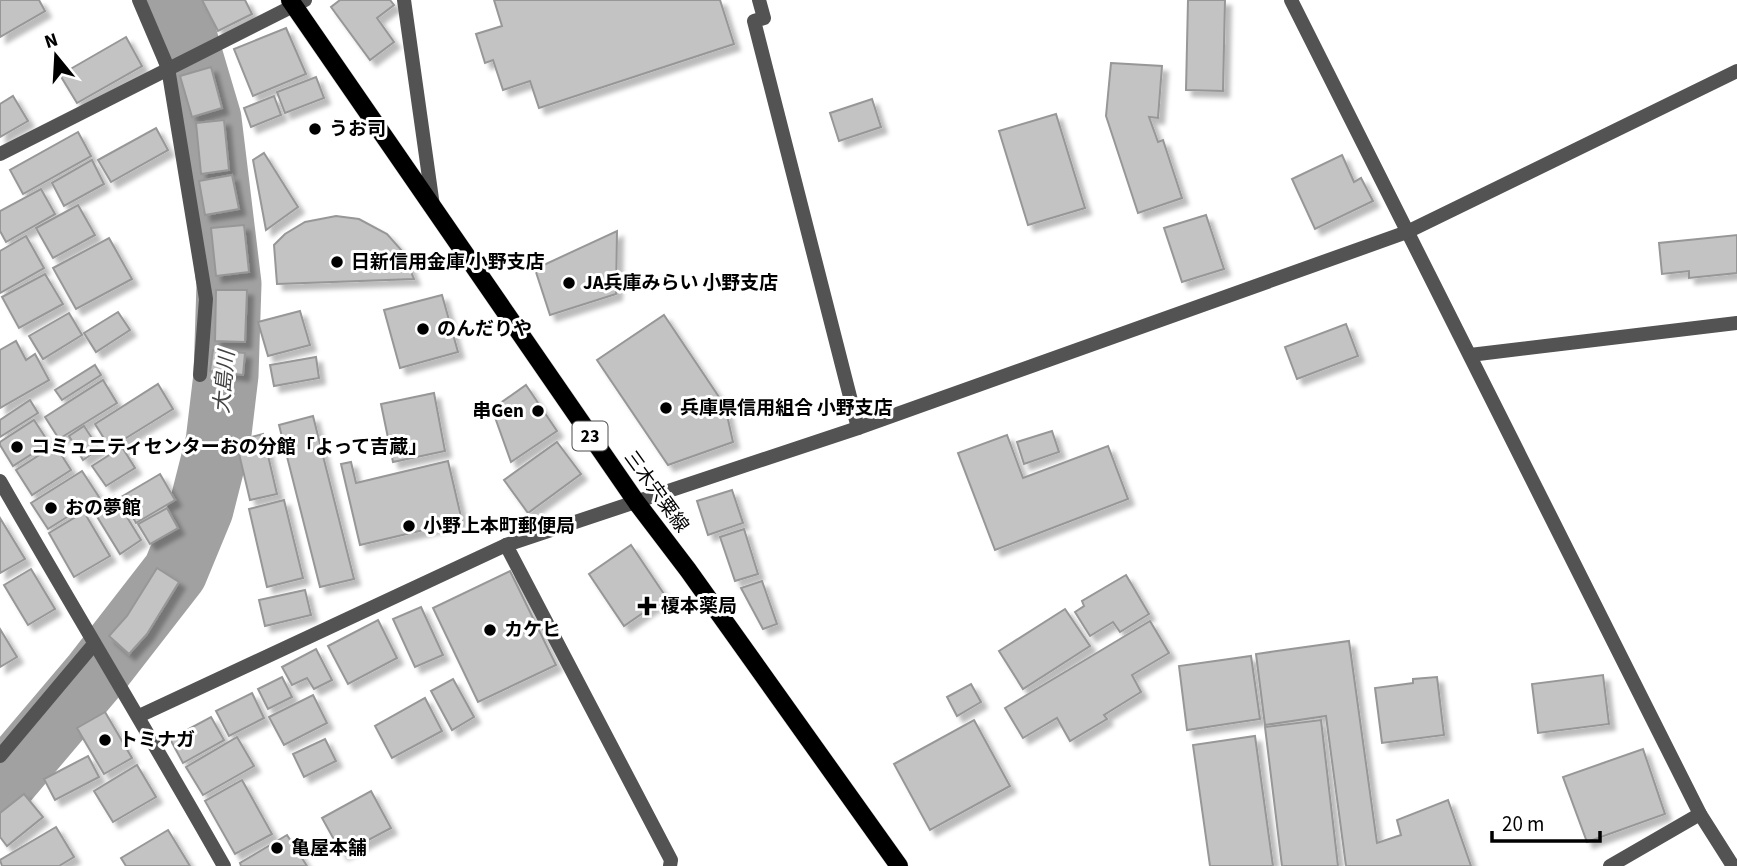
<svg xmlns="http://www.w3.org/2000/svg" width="1737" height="866" font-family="'Source Sans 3','Noto Sans JP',sans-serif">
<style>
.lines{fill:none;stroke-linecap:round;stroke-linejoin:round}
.river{stroke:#a1a1a1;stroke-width:65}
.building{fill:#c3c3c3;stroke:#979797;stroke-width:2;filter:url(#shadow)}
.primary-casing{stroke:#dbdbdb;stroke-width:19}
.lane{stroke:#535353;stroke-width:14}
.street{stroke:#535353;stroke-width:14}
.primary{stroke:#000;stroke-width:18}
.poi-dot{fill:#000;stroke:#fff;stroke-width:2.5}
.labels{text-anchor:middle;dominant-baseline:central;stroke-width:6;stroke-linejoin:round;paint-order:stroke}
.shield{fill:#fff;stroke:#4c4c4c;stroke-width:2}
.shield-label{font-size:18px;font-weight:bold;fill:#000}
.poi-label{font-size:19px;font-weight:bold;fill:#000;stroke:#fff;text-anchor:start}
.street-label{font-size:19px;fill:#000;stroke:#fff}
.water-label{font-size:21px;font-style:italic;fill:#424242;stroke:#fff}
</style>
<defs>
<filter id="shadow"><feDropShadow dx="6" dy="6" stdDeviation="2" flood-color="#0004"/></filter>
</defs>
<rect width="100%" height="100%" fill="#fff"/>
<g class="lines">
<polyline class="river" points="0,787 95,675 175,572 201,509 218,442 226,375 229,284 209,119 185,38 168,0"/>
</g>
<g class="building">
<polygon points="0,0 39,0 45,11 0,37"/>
<polygon points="202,0 245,0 252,14 218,31"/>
<polygon points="340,0 390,0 394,5 377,18 394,42 370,60 331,7"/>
<polygon points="494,0 720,0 734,44 539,108 530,81 503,90 493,60 485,63 476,34 502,26"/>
<polygon points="1188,0 1225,0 1223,91 1186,90"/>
<polygon points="286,28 306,74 253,96 234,49"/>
<polygon points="126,37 142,66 77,103 60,75"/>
<polygon points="1111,63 1162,66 1158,118 1149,117 1158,142 1163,140 1182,198 1138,213 1106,116"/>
<polygon points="211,67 222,108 192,117 180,76"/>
<polygon points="316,77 324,98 285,113 277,92"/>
<polygon points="13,96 28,121 0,137 0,104"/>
<polygon points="274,96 281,115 251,127 244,108"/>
<polygon points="872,99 881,127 839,141 830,113"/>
<polygon points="1056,114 1085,208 1028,225 999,131"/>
<polygon points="224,120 229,170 201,174 196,123"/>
<polygon points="156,128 168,150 111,182 98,160"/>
<polygon points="78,132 91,156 23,194 10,170"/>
<polygon points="264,153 298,207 266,230 253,160"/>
<polygon points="1342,155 1354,182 1361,178 1373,201 1315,229 1292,179"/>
<polygon points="92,160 104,184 64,206 52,183"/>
<polygon points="232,175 239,209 205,215 199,181"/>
<polygon points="41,189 55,214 6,242 0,231 0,211"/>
<polygon points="78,205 95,235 53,258 36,228"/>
<polygon points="1206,215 1224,269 1182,282 1164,228"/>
<polygon points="336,216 359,219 387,234 403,252 414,279 277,284 274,245 285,234 305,222"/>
<polygon points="244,225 249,272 216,276 211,228"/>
<polygon points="617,231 616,294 550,315 535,269"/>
<polygon points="1737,235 1737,273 1689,278 1689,271 1662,274 1659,243"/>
<polygon points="26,236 44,268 0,293 0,251"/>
<polygon points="109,238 132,279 76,309 53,268"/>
<polygon points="45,274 63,304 19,328 2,297"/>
<polygon points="216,290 247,290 245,342 215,341"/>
<polygon points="442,295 458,352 400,368 384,310"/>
<polygon points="300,311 310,345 268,356 258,322"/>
<polygon points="118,312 130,330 96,352 84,333"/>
<polygon points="69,313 82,335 43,359 29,336"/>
<polygon points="664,315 725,406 733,442 668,465 597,360"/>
<polygon points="1346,324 1358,356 1297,379 1285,347"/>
<polygon points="16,341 26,360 35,354 49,380 0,408 0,350"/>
<polygon points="213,350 245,353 243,375 210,371"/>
<polygon points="316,357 319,378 274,386 270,365"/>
<polygon points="95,365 101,375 62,400 55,390"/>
<polygon points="103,380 117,403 59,439 45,417"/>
<polygon points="158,384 173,409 110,448 95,424"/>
<polygon points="526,385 557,431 511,462 492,409"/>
<polygon points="434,393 445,451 393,462 381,404"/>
<polygon points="30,400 38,413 0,437 0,420"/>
<polygon points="313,416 354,579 320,587 279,425"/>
<polygon points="34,420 49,443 13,466 0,445 0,442"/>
<polygon points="84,426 99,449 83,460 69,436"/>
<polygon points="1052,431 1059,452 1024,464 1017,442"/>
<polygon points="263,434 277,494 250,500 236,441"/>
<polygon points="1007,435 1023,478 1108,446 1128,499 995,550 958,453"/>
<polygon points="557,442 581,474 528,513 504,480"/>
<polygon points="55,445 71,470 32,495 16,470"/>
<polygon points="122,447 135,468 106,486 92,466"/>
<polygon points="448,461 462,521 360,545 341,464 351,462 356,483"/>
<polygon points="82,471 99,497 48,529 31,503"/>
<polygon points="160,474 175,500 136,523 121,497"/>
<polygon points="732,490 743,523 708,535 697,501"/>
<polygon points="114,496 141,540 120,554 93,510"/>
<polygon points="284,500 303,578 267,587 249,509"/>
<polygon points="167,508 178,528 150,544 138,524"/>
<polygon points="84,512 110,556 74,577 49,533"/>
<polygon points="0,518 25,559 0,573"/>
<polygon points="744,529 758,574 735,581 720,537"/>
<polygon points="631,545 666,597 624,626 589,574"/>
<polygon points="157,568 179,582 147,634 129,654 109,636 127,616"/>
<polygon points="31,569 55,609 28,625 4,585"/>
<polygon points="510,571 556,665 478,702 433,608"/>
<polygon points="1126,575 1149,614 1120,632 1113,622 1090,636 1075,612 1084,606 1082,601"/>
<polygon points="762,581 777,624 763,629 741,588"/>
<polygon points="305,590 311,615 265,626 259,600"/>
<polygon points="421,607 443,655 415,667 393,619"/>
<polygon points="1065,609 1090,646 1023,689 999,651"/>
<polygon points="378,620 397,658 348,684 328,646"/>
<polygon points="1150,621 1169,653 1132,675 1141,692 1104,715 1107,719 1070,741 1057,718 1023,738 1005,708"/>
<polygon points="0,629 17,657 0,667"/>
<polygon points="1349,641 1377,843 1401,835 1397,820 1448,800 1471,866 1346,866 1326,716 1265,725 1256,654"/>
<polygon points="316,649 332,680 314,689 307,678 292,685 282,667"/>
<polygon points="1251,656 1260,719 1187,730 1179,666"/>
<polygon points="1603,675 1609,724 1538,733 1532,684"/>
<polygon points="282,677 292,697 268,709 258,689"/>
<polygon points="1437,677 1444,735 1382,743 1375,688 1413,683 1413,679"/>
<polygon points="453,679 474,717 452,730 431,691"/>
<polygon points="971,684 981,702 957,716 947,697"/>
<polygon points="252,693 264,718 229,736 216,711"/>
<polygon points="313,695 327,723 284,745 269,717"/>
<polygon points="425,698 442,731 392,758 375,726"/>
<polygon points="105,712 132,758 104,774 77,728"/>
<polygon points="211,717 224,740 183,763 170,739"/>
<polygon points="974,720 1010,786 930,830 894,764"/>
<polygon points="1321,720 1338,866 1282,866 1265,727"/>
<polygon points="1255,736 1273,866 1210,866 1193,745"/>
<polygon points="237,737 254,766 203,795 186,767"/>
<polygon points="325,739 336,761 304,777 293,754"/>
<polygon points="1643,749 1665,814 1587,842 1563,777"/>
<polygon points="88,756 99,777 55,800 44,779"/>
<polygon points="137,765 156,797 113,822 94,791"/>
<polygon points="242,780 272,834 235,854 205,801"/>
<polygon points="371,791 391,828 342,854 322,818"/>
<polygon points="24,794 43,817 7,846 0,837 0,813"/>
<polygon points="56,827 74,857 59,866 2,866 0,860"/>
<polygon points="168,830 190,866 126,866 121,858"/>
<polygon points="287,835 307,866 241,866 240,863"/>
</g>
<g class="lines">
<defs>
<polyline id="primary" points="290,0 637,503 688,570 899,866"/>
</defs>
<use href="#primary" class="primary-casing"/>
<polyline class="lane" points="168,68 206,299 200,375"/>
<g class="street">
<polyline points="139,0 168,68"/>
<polyline points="404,0 433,206"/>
<polyline points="759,0 764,18 754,21 858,428"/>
<polyline points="1291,0 1700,814 1733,866"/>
<polyline points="0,154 305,0"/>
<polyline points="1470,355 1737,323"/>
<path d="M0,481C74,610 151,737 224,866"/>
<polyline points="506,545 671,860 670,866"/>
<polyline points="139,716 506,545 858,428 1407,232 1737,71"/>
<polyline points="0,756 94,644"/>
<polyline points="1610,866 1700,814"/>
</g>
<use href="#primary" class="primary"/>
</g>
<g class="poi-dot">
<circle cx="315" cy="129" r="7"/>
<circle cx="337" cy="262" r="7"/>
<circle cx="569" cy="283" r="7"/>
<circle cx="423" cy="329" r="7"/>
<circle cx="666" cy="408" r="7"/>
<circle cx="538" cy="411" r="7"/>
<circle cx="17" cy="447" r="7"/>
<circle cx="51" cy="508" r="7"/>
<circle cx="409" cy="526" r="7"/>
<path d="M643.5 595.5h7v7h7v7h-7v7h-7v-7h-7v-7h7z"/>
<circle cx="490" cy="630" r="7"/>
<circle cx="105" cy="740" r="7"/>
<circle cx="277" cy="848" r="7"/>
</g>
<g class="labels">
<rect class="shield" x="572.5" y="421.5" width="35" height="29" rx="5"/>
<g class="shield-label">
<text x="590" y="436">23</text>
</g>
<g class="poi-label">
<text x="329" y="129">うお司</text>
<text x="351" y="262">日新信用金庫 小野支店</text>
<text x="583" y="283">JA兵庫みらい 小野支店</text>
<text x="437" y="329">のんだりや</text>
<text x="680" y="408">兵庫県信用組合 小野支店</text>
<text x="524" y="411" text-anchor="end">串Gen</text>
<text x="31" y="447">コミュニティセンターおの分館「よって吉蔵」</text>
<text x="65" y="508">おの夢館</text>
<text x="423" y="526">小野上本町郵便局</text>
<text x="661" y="606">榎本薬局</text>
<text x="504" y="630">カケヒ</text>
<text x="119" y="740">トミナガ</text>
<text x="291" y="848">亀屋本舗</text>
</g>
<g class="street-label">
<text transform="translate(656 492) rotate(54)">三木宍粟線</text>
</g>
<g class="water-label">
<text transform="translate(224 382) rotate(-85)">大島川</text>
</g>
</g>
<g transform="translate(56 56) rotate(342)" stroke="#ffffff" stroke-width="5" paint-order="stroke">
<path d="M0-5L12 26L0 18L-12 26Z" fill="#000000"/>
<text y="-10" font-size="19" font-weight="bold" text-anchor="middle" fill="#000000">N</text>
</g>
<path d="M1492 831v10h108v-10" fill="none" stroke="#000000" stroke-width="3.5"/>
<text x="1502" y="831" font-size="21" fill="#000000" stroke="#ffffff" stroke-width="5" paint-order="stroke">20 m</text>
</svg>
